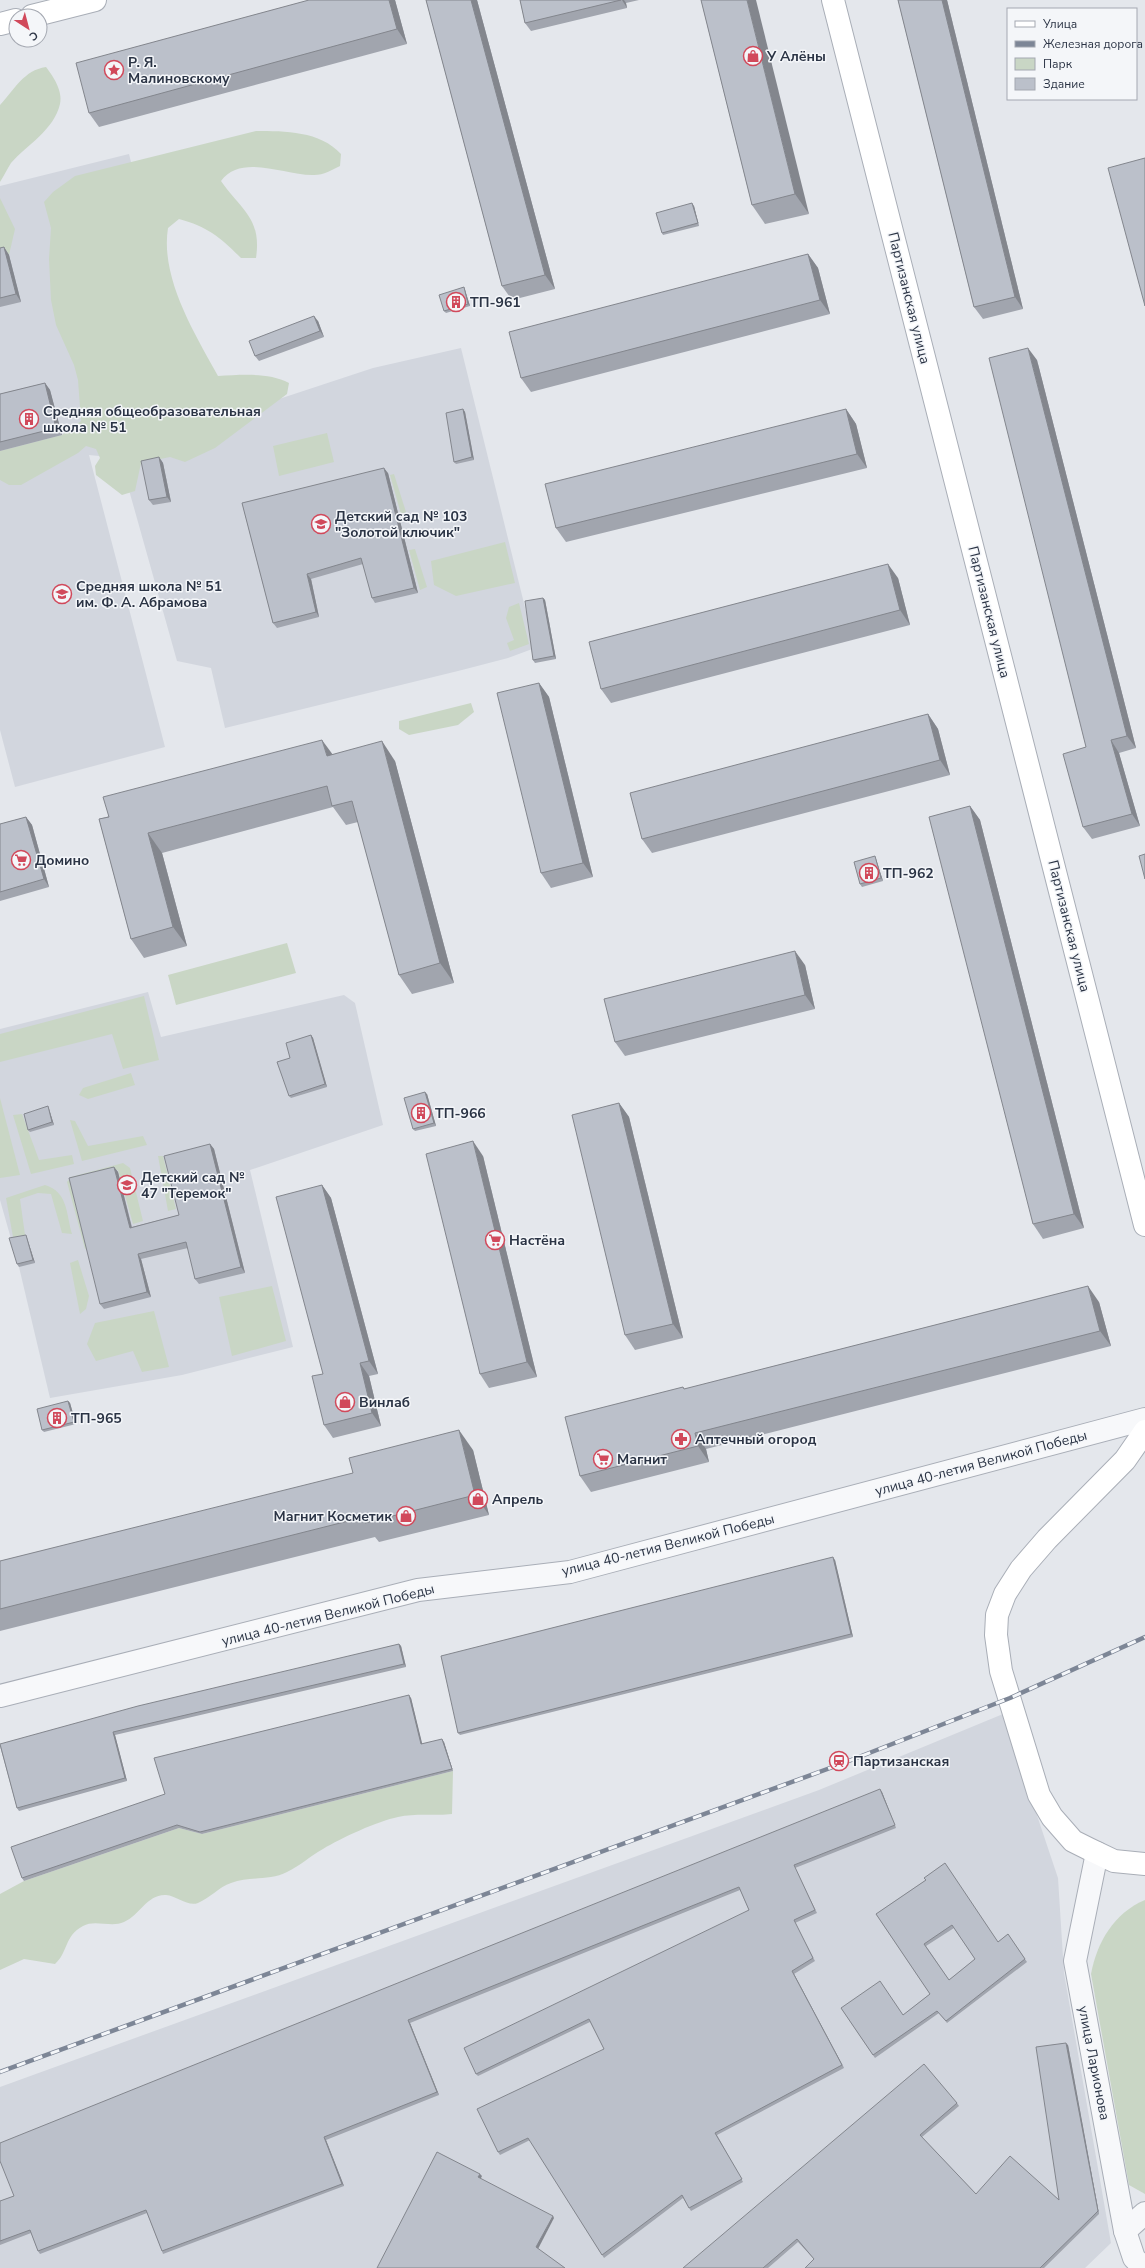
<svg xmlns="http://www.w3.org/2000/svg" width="1145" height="2268" font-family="'Nunito Sans',sans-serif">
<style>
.built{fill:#d2d6de}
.green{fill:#c9d6c5}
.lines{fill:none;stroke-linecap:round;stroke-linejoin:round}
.street-casing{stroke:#a9aeb7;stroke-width:24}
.secondary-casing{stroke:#a9aeb7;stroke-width:24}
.street{stroke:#f7f8fa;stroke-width:22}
.secondary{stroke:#fff;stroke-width:22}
.rail-casing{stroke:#7d8696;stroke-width:4.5}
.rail{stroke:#f4f6f9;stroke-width:3;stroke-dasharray:9;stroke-linecap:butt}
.wall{fill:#a1a5ae;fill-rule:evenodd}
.shaded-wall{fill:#83868d}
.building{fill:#bbc0ca;stroke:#83868d;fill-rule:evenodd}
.labels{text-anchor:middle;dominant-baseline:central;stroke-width:3;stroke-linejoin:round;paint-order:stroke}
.poi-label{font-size:14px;font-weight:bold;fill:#2b3445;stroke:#f4f6f9;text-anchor:start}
.street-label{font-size:14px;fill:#2b3445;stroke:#f4f6f9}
</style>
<rect width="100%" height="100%" fill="#e4e7ec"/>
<g class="built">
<polygon points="129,154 197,426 373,368 461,348 535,648 508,658 462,670 225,728 211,668 177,661 120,458 89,455 165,747 15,787 0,730 0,186"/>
<polygon points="148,992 161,1037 344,995 355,1003 383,1125 250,1170 293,1347 182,1375 50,1398 19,1267 0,1200 0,1029"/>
<polygon points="1003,1714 1058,1878 1064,1973 1111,2243 1085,2268 0,2268 0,2087 819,1790"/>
</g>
<g class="green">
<path d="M46,67C53,76 63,91 60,104C54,130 27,145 11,163C7,169 4,176 0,182V105C14,90 24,70 46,67Z"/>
<path d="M256,131C285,131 320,131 341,154L340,166C332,170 324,175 314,175C285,176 242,153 221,181C241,210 262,218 256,258H241C220,237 208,227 179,219L168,228C160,278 195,334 218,376C241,375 268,372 289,383L287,394L215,448L185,462L170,457L141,463L135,491L122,495L96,475L95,466L100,458L96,449L86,446L78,453L21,485H9L0,480V451L62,435L81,421L78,380L74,365L56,325L51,300L49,259L51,228L44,202L53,192L75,176Z"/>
<polygon points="0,198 15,229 9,255 0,257"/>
<polygon points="327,433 334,462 279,476 273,446"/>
<polygon points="394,474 406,512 401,514 390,475"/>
<polygon points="505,542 515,583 456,596 434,585 431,561"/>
<polygon points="415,549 427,587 420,590 409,550"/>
<polygon points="519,603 529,644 510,651 507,643 514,640 506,618 509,607"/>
<polygon points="471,703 474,712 458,725 409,735 399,729 399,721"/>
<polygon points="287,943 296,973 176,1005 168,975"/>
<polygon points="144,996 159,1060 123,1069 112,1034 0,1062 0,1034"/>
<polygon points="131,1073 135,1085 88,1099 79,1095 83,1088"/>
<polygon points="0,1098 20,1175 0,1178"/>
<polygon points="22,1114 39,1160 72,1155 74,1164 31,1174 13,1115"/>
<polygon points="70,1120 75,1121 88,1146 143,1136 147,1145 82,1161"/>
<polygon points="158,1156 163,1156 176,1209 168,1211"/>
<polygon points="123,1163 130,1168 143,1221 133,1224 118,1170 71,1182 88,1248 85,1249 67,1182 71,1177"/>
<path d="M45,1185C68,1192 66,1213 72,1234L62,1233L51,1194L38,1193L20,1199L25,1235L13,1237L6,1198Z"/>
<polygon points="78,1260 89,1296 86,1309 80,1314 70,1263"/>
<polygon points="272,1286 286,1341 232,1356 219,1297"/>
<polygon points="154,1311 169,1367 142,1372 133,1351 96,1361 87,1344 95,1323"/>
<path d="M453,1771L452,1814C434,1816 415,1813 398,1817C378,1821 341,1838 323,1849C310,1856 300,1866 287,1872C270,1881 250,1876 231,1883C219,1887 210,1898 198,1903C188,1907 177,1896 166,1895C147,1894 140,1915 124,1922C111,1928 95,1919 83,1926C64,1936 68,1953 55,1964L24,1959L0,1970V1894L24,1881L179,1828L202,1834Z"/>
<path d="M1145,1900V2194L1129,2185L1091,1974C1097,1942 1114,1913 1145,1900Z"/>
</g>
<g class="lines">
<defs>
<g id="street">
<polyline points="0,1696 418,1590 570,1572 1145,1419"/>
<polyline points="1097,1853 1075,1961 1125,2231 1134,2258 1144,2268"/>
<polyline points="1125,2231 1145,2213"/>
</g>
<g id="secondary">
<polyline points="833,0 1145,1225"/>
<polyline points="32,16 95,0"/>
<polyline points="0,24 16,20"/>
<polyline points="1145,1431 1125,1460 1047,1539 1021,1569 1005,1594 997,1615 996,1635 1001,1671 1039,1795 1052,1817 1073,1841 1089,1849 1114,1861 1145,1864"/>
</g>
</defs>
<use href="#street" class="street-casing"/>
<use href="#secondary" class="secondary-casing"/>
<use href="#street" class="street"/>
<use href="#secondary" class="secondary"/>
<defs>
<polyline id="rail" points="0,2072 841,1764 1010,1698 1145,1637"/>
</defs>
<use href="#rail" class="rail-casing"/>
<use href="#rail" class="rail"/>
</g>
<g class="wall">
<polygon points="395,0 407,44 99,127 89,113"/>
<polygon points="426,0 477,0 555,289 512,300 502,286"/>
<polygon points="520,0 639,0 626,3 627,8 531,31 525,23"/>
<polygon points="701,0 809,214 765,224 752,205"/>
<polygon points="898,0 947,0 1023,309 983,319 974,307"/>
<polygon points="694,206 699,226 663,235 662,233"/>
<polygon points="4,247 9,255 21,302 0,307 0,248"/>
<polygon points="808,254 818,268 830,314 531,392 521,378"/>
<polygon points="465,290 470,306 446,313 444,311"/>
<polygon points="318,321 324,337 259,361 255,356"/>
<polygon points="1037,360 1136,748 1119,753 1140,826 1092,839 1083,827 1086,747"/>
<polygon points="45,383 50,390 62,435 0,451 0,394"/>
<polygon points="463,409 465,412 474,460 456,464 454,462"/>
<polygon points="846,409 856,424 867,468 566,542 556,528"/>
<polygon points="159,457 163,463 171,502 153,505 149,500"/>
<polygon points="388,473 418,593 375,603 372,598 363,564 311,579 319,617 277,628 273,623 242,503"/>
<polygon points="898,578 910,625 611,703 601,689"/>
<polygon points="543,598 545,600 556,659 535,663 533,660"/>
<polygon points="539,683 549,697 593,877 551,888 541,873"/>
<polygon points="928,714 938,729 950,775 652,853 642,839"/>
<polygon points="333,754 395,761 454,983 412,994 399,975 358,822 346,825 333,807 162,853 187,946 144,958 131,939 99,819"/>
<polygon points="970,806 980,820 1084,1228 1043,1239 1033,1224"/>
<polygon points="26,817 32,825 49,887 0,901 0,824"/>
<polygon points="876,859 883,881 862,887 860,884"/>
<polygon points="805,965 815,1009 625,1056 615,1042"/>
<polygon points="311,1035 313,1038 327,1087 291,1098 289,1096 290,1058"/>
<polygon points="427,1094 436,1126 415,1131 413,1129"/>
<polygon points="619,1103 629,1117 683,1338 635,1350 625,1335"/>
<polygon points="49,1109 54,1125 30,1132 28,1130"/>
<polygon points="210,1144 214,1149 245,1273 199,1284 195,1279 188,1248 141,1259 151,1297 104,1309 100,1304 114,1167 118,1172 132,1227 179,1215"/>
<polygon points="483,1156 537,1377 489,1388 480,1374"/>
<polygon points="322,1185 331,1198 378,1374 369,1376 381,1426 333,1438 324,1425 323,1374"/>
<polygon points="26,1235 27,1238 35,1263 19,1267 17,1264"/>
<polygon points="1099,1302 1111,1346 706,1449 709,1462 591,1492 580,1476 683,1387 684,1389"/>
<polygon points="68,1401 70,1403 76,1424 44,1432 42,1430"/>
<polygon points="473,1450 489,1515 379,1542 375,1537 0,1631 0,1561"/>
<polygon points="835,1560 853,1637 460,1735 458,1733"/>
<polygon points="399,1644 401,1646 406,1667 115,1735 127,1781 19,1811 17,1808 0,1746"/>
<polygon points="411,1698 422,1744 444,1742 453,1771 202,1834 179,1828 24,1881 22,1878 165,1794"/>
<polygon points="882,1792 896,1828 795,1868 817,1913 795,1923 815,1961 794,1974 844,2068 717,2135 743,2182 691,2211 683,2198 604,2258 530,2140 500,2155 498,2152 604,2049 590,2022 478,2076 476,2074 749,1910 740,1890 410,2023 439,2095 326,2140 344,2186 163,2254 162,2251 147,2213 40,2254 38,2251 31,2233 0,2245 0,2201 14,2196"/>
<path d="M926,1880L998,1942L1008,1934L1027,1962L947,2023L939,2013L875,2058L841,2008L903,2015L930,1994L876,1914ZM954,1928L975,1959L949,1980L926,1946Z"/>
<polygon points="1068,2045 1099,2214 1044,2268 805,2268 814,2259 798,2242 768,2268 683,2268 957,2103 959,2106 922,2137 976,2194 1059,2200"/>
</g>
<g class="shaded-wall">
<polygon points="389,0 395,0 407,44 397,29"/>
<polygon points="471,0 477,0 555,289 545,275"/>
<polygon points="622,0 624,0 626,3 627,8"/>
<polygon points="747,0 756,0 809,214 795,194"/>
<polygon points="942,0 947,0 1023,309 1015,297"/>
<polygon points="692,203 694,206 699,226 698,223"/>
<polygon points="4,247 9,255 21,302 16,294"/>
<polygon points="808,254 818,268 830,314 820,300"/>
<polygon points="464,287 465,290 470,306 468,304"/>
<polygon points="314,316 318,321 324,337 320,331"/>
<polygon points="1028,348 1037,360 1136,748 1127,736"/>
<polygon points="45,383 50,390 62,435 56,428"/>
<polygon points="463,409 465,412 474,460 472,457"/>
<polygon points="846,409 856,424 867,468 857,454"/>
<polygon points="159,457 163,463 171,502 167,497"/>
<polygon points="384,468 388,473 418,593 414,588"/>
<polygon points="888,564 898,578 910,625 900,610"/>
<polygon points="307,574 311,579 319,617 316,612"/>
<polygon points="543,598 545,600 556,659 554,656"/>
<polygon points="539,683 549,697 593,877 583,863"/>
<polygon points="928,714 938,729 950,775 940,760"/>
<polygon points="322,740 336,759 327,756"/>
<polygon points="1111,740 1119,753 1140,826 1132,814"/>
<polygon points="382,741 395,761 454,983 440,963"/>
<polygon points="970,806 980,820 1084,1228 1074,1214"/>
<polygon points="26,817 32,825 49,887 44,879"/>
<polygon points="148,833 162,853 187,946 173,927"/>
<polygon points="875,856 876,859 883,881 881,878"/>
<polygon points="795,951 805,965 815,1009 805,995"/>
<polygon points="311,1035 313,1038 327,1087 325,1084"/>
<polygon points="425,1092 427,1094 436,1126 434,1123"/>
<polygon points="619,1103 629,1117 683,1338 673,1324"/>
<polygon points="48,1106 49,1109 54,1125 52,1122"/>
<polygon points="473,1141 483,1156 537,1377 527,1362"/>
<polygon points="210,1144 214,1149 245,1273 241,1267"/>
<polygon points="114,1167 118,1172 133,1233 130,1228"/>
<polygon points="322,1185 331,1198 378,1374 369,1361"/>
<polygon points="26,1235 27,1238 35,1263 33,1260"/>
<polygon points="138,1254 141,1259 151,1297 147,1292"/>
<polygon points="1088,1286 1099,1302 1111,1346 1100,1331"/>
<polygon points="360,1363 369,1376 381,1426 372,1413"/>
<polygon points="68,1401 70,1403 76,1424 74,1422"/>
<polygon points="459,1430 473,1450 489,1515 475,1495"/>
<polygon points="695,1433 706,1449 709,1462 698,1446"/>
<polygon points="833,1557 835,1560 853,1637 851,1634"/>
<polygon points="399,1644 401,1646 406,1667 404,1664"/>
<polygon points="409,1695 411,1698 423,1747 421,1744"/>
<polygon points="113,1732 115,1735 127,1781 125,1778"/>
<polygon points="442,1739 444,1742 453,1771 452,1769"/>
<polygon points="880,1789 882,1792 896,1828 895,1825"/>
<polygon points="792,1971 794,1974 844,2068 842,2065"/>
<polygon points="408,2020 410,2023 439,2095 437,2092"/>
<polygon points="1066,2043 1068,2045 1099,2214 1098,2211"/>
<polygon points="324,2137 326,2140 344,2186 342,2184"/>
<polygon points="480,2174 482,2176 480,2180 478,2177"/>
<polygon points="553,2216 554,2218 538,2249 536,2247"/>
</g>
<g class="building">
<polygon points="309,0 389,0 397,29 89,113 76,63"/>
<polygon points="426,0 471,0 545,275 502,286"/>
<polygon points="520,0 621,0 525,23"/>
<polygon points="701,0 747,0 795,194 752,205"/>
<polygon points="898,0 942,0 1015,297 974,307"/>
<polygon points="1145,158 1145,306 1108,168"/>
<polygon points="692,203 698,223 662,233 656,213"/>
<polygon points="4,247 16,294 0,298 0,248"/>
<polygon points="808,254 820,300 521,378 509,332"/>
<polygon points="464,287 468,304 444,311 439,295"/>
<polygon points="314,316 320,331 255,356 249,341"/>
<polygon points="1028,348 1127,736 1111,740 1132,814 1083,827 1063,754 1086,747 989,358"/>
<polygon points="45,383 56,428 0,442 0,394"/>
<polygon points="463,409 472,457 454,462 446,413"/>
<polygon points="846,409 857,454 556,528 545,484"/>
<polygon points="159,457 167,497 149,500 141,461"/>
<polygon points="384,468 414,588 372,598 361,558 307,574 316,612 273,623 242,503"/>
<polygon points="888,564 900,610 601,689 589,642"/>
<polygon points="543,598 554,656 533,660 525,601"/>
<polygon points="539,683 583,863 541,873 497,693"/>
<polygon points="928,714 940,760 642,839 630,793"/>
<polygon points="322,740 327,756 382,741 440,963 399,975 352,801 332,806 327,786 148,833 173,927 131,939 99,819 109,817 103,797"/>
<polygon points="970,806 1074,1214 1033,1224 929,817"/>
<polygon points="26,817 44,879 0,892 0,824"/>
<polygon points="1145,854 1145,879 1139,856"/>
<polygon points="875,856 881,878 860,884 854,862"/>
<polygon points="795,951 805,995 615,1042 604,999"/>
<polygon points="311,1035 325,1084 289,1096 277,1062 290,1058 286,1043"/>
<polygon points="425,1092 434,1123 413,1129 404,1098"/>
<polygon points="619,1103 673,1324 625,1335 572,1115"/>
<polygon points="48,1106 52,1122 28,1130 24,1114"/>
<polygon points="473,1141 527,1362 480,1374 426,1154"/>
<polygon points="210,1144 241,1267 195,1279 186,1242 138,1254 147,1292 100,1304 69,1178 114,1167 130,1228 179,1215 164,1156"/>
<polygon points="322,1185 369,1361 360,1363 372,1413 324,1425 312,1376 323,1374 276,1197"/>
<polygon points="26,1235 33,1260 17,1264 9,1238"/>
<polygon points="1088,1286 1100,1331 695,1433 698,1446 580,1476 565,1417 683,1387 684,1389"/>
<polygon points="68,1401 74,1422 42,1430 37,1409"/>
<polygon points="459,1430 475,1495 365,1523 364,1517 0,1609 0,1561 353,1473 349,1458"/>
<polygon points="833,1557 851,1634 458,1733 441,1656"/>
<polygon points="399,1644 404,1664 113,1732 125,1778 17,1808 0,1744 138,1706"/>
<polygon points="409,1695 421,1744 442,1739 452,1769 200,1832 177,1825 22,1878 11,1847 165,1794 154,1758"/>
<polygon points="880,1789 895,1825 794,1865 815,1910 794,1920 813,1958 792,1971 842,2065 715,2133 742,2179 689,2208 682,2195 602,2255 528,2138 498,2152 477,2109 604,2049 589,2019 476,2074 464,2048 749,1910 739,1887 408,2020 437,2092 324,2137 342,2184 162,2251 146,2210 38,2251 30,2230 0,2241 0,2201 14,2196 0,2161 0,2143"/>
<path d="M945,1863L998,1942L1008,1934L1025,1959L946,2021L937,2011L873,2055L841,2008L880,1981L903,2015L930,1994L876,1914L926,1880L924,1878ZM952,1925L975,1959L949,1980L924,1944Z"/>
<polygon points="1066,2043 1098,2211 1040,2268 805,2268 814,2259 797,2239 763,2268 683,2268 924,2064 957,2103 920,2135 976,2194 1010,2156 1059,2200 1036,2047"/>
<polygon points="437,2152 480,2174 478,2177 553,2216 536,2247 565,2268 377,2268"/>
</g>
<defs>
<symbol id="shop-ring" viewBox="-11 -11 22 22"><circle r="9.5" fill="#f4f6f9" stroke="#d1495b" stroke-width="1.5"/><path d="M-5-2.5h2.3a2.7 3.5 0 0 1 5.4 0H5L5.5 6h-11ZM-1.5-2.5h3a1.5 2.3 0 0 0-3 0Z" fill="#d1495b"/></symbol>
<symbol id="sight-ring" viewBox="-11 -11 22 22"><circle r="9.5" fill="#f4f6f9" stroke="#d1495b" stroke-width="1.5"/><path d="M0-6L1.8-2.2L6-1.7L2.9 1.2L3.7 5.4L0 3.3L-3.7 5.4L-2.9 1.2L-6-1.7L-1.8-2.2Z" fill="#d1495b"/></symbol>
<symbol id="building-ring" viewBox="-11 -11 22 22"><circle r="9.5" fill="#f4f6f9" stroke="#d1495b" stroke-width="1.5"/><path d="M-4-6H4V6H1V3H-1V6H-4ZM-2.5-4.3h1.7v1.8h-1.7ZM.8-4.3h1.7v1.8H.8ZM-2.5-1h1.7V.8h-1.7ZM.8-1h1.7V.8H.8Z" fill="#d1495b"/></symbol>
<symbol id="school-ring" viewBox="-11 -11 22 22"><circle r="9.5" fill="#f4f6f9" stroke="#d1495b" stroke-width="1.5"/><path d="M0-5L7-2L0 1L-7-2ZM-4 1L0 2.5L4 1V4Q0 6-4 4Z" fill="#d1495b"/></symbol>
<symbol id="supermarket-ring" viewBox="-11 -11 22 22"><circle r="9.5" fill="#f4f6f9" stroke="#d1495b" stroke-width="1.5"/><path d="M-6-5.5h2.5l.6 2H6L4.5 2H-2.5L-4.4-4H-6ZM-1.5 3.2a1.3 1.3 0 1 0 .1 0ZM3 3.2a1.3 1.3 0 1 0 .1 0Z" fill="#d1495b"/></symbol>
<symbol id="pharmacy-ring" viewBox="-11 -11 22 22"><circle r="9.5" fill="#f4f6f9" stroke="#d1495b" stroke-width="1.5"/><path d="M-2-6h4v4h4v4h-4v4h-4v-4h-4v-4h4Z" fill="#d1495b"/></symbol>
<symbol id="station-ring" viewBox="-11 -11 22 22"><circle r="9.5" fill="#f4f6f9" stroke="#d1495b" stroke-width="1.5"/><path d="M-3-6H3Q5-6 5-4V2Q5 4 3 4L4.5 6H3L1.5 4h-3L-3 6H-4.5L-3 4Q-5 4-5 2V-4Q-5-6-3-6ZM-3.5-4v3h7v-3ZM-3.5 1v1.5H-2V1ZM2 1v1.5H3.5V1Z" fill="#d1495b"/></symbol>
</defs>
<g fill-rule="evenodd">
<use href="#shop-ring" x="742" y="45" width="22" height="22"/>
<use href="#sight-ring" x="103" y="59" width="22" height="22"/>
<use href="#building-ring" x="445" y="291" width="22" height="22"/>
<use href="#building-ring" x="18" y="408" width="22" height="22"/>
<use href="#school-ring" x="310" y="513" width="22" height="22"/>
<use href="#school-ring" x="51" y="583" width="22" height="22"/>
<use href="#supermarket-ring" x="10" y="849" width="22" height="22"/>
<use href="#building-ring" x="858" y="862" width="22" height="22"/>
<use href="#building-ring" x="410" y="1102" width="22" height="22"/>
<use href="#school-ring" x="116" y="1174" width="22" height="22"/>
<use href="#supermarket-ring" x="484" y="1229" width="22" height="22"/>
<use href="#shop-ring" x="334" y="1391" width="22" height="22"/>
<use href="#building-ring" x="46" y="1407" width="22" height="22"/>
<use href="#pharmacy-ring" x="670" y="1428" width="22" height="22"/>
<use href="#supermarket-ring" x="592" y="1448" width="22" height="22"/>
<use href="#shop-ring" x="467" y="1488" width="22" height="22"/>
<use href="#shop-ring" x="395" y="1505" width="22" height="22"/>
<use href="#station-ring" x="828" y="1750" width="22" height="22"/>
</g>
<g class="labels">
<g class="poi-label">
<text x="767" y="56">У Алёны</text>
<text x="128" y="62">Р. Я.<tspan x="128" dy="16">Малиновскому</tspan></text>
<text x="470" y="302">ТП-961</text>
<text x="43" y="411">Средняя общеобразовательная<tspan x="43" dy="16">школа № 51</tspan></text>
<text x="335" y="516">Детский сад № 103<tspan x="335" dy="16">"Золотой ключик"</tspan></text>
<text x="76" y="586">Средняя школа № 51<tspan x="76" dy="16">им. Ф. А. Абрамова</tspan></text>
<text x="35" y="860">Домино</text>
<text x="883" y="873">ТП-962</text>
<text x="435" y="1113">ТП-966</text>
<text x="141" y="1177">Детский сад №<tspan x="141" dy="16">47 "Теремок"</tspan></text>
<text x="509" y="1240">Настёна</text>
<text x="359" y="1402">Винлаб</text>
<text x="71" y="1418">ТП-965</text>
<text x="695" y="1439">Аптечный огород</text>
<text x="617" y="1459">Магнит</text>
<text x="492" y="1499">Апрель</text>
<text x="392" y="1516" text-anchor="end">Магнит Косметик</text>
<text x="853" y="1761">Партизанская</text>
</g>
<g class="street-label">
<text transform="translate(909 298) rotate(76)">Партизанская улица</text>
<text transform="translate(989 612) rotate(76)">Партизанская улица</text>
<text transform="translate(1069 926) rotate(76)">Партизанская улица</text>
<text transform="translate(981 1463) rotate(-15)">улица 40-летия Великой Победы</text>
<text transform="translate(668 1545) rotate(-14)">улица 40-летия Великой Победы</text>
<text transform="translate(328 1615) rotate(-14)">улица 40-летия Великой Победы</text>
<text transform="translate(1094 2063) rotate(79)">улица Ларионова</text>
</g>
</g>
<rect x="1007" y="8" width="130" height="92" fill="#f4f6f9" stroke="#a4a8b1"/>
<rect x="1015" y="21" width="20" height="6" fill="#ffffff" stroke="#a4a8b1"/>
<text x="1043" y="28" font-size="12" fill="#2b3445">Улица</text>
<rect x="1015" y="41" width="20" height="6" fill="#7d8696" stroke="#a4a8b1"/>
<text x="1043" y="48" font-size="12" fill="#2b3445">Железная дорога</text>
<rect x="1015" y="58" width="20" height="12" fill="#c9d6c5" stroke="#a4a8b1"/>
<text x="1043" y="68" font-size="12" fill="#2b3445">Парк</text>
<rect x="1015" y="78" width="20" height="12" fill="#bbc0ca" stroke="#a4a8b1"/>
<text x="1043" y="88" font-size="12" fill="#2b3445">Здание</text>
<g transform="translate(28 28) rotate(144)"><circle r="19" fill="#f4f6f9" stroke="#a4a8b1"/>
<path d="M0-3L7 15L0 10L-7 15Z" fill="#d1495b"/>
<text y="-6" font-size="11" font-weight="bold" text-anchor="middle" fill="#2b3445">С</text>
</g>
</svg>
